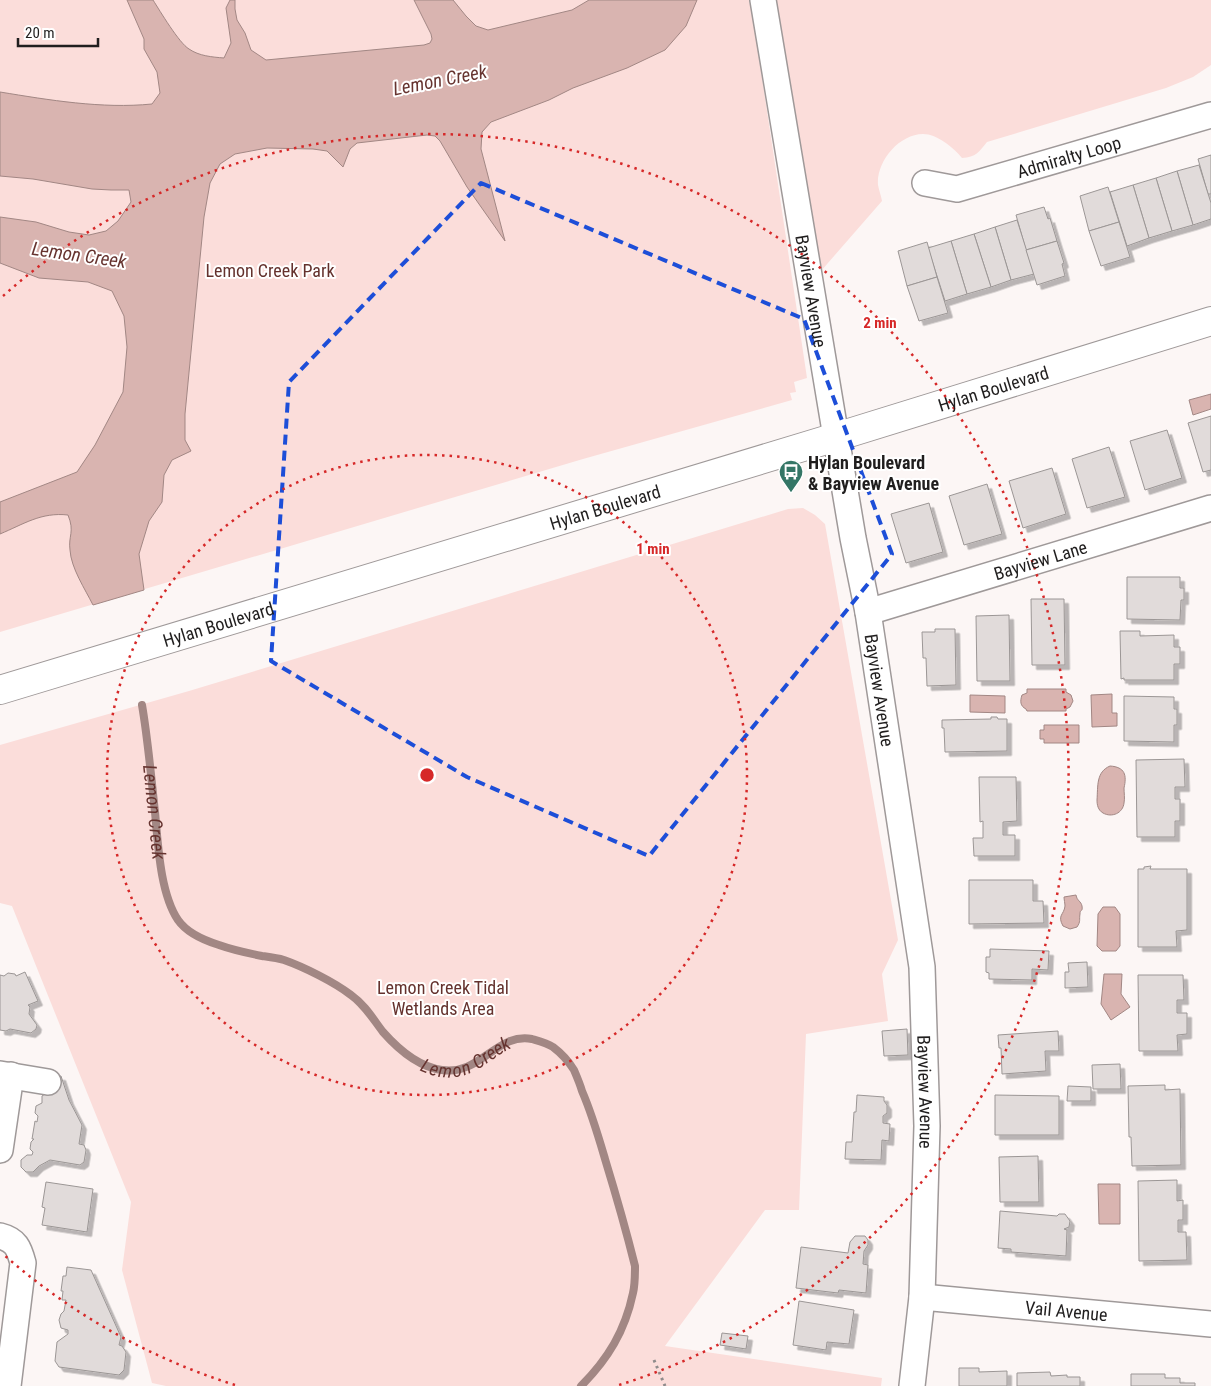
<svg xmlns="http://www.w3.org/2000/svg" width="1211" height="1386" font-family="'Roboto Condensed',sans-serif">
<style>
.green{fill:#fbddda}
.water{fill:#d9b4b0;stroke:#a28784}
.lines{fill:none;stroke-linecap:round;stroke-linejoin:round}
.stream{stroke:#a28784;stroke-width:8}
.building{fill:#e1dbda;stroke:#9b9695;filter:url(#shadow)}
.minor-casing{stroke:#9f9999;stroke-width:28}
.primary-casing{stroke:#9f9999;stroke-width:30}
.path{stroke:#8f8b8b;stroke-width:3;stroke-dasharray:2.5 4;stroke-linecap:butt}
.minor{stroke:#fff;stroke-width:25}
.primary{stroke:#fff;stroke-width:28}
.marked{fill:none;stroke:#1d4ed8;stroke-width:4;stroke-dasharray:10 6;stroke-linejoin:round}
.ring{fill:none;stroke:#d62828;stroke-width:2.5;stroke-dasharray:2.5 5}
.labels{text-anchor:middle;dominant-baseline:central;stroke-width:4;stroke-linejoin:round;paint-order:stroke}
.street-label{font-size:18px;fill:#201e1e;stroke:#fff}
.park-label{font-size:18px;fill:#64312d;stroke:#fff}
.poi-label{font-size:18px;font-weight:bold;fill:#201e1e;stroke:#fff;text-anchor:start}
.water-label{font-size:19px;font-style:italic;fill:#66332f;stroke:#fff}
.centre{fill:#d62828;stroke:#fff;stroke-width:2.5}
.ring-label{font-size:15px;text-anchor:middle;font-weight:bold;fill:#d62828;stroke:#fff;stroke-width:4;stroke-linejoin:round;paint-order:stroke}
</style>
<defs>
<filter id="shadow"><feDropShadow dx="4.5" dy="4.5" stdDeviation="0" flood-color="#0004"/></filter>
</defs>
<rect width="100%" height="100%" fill="#fcf6f5"/>
<g class="green">
<polygon points="0,0 749,0 754,24 807,378 794,382 796,392 790,393 792,400 583,459 0,632"/>
<path d="M776,0H1211V65L1193,77L1166,88L987,142C979,152 976,157 962,158C954,148 937,134 923,134C899,134 876,162 878,185C879,190 881,196 882,201L821,271Z"/>
<polygon points="803,508 815,515 825,524 898,940 882,974 888,1021 806,1034 799,1210 765,1210 665,1346 882,1378 881,1386 166,1386 152,1383 122,1270 131,1202 12,906 0,903 0,745 189,691 788,509"/>
</g>
<g class="water">
<path d="M127,0H153C160,11 179,43 189,49C199,56 212,57 224,58L231,43L226,8L230,0H235V9L237,20L245,33L251,50L266,60L424,45L430,43L432,39L431,34L414,0H453L466,16L476,26L488,30L572,10L589,0H697L686,26L665,50L627,68L573,88L549,100L491,122L482,132L481,149L505,241L467,187L440,141L435,136L427,135L357,143L350,149L343,167L327,151L313,149L267,148L235,154L220,164L210,183L204,217L185,414V440L191,451L172,460L164,475L162,502L149,521L139,554L144,590L93,605C85,589 71,568 70,550C68,536 75,532 68,515C41,512 24,524 0,534V502L77,472L95,445L123,392L127,347L124,316L112,291L88,282L39,278L0,263V217L36,222L69,232L89,235L106,231L118,221L131,202L129,190H111L92,189L33,179L0,176V92C49,100 102,109 152,104L160,93L157,72L144,49V39Z"/>
<polygon points="1211,394 1211,409 1193,415 1189,400"/>
<path d="M1027,689H1066V692L1071,695L1073,701L1070,707L1066,709V711H1027L1026,709C1020,706 1020,701 1022,695L1027,693Z"/>
<polygon points="1112,694 1112,713 1117,713 1117,726 1092,727 1091,695"/>
<polygon points="970,695 1005,696 1005,713 970,712"/>
<polygon points="1044,725 1079,725 1079,743 1044,743 1044,739 1040,739 1040,730 1044,730"/>
<path d="M1110,766C1125,767 1127,775 1124,788C1124,793 1125,798 1124,803C1123,813 1112,818 1103,813C1098,810 1097,805 1097,800C1098,786 1096,772 1110,766Z"/>
<path d="M1076,895C1077,901 1081,901 1082,906C1083,913 1080,908 1080,914C1079,920 1081,921 1077,927L1070,929L1063,926C1057,915 1064,915 1065,906C1065,904 1064,899 1064,897Z"/>
<polygon points="1103,907 1115,907 1120,914 1120,946 1116,951 1102,951 1097,946 1098,914"/>
<polygon points="1104,974 1122,974 1121,994 1130,1007 1111,1020 1101,1004"/>
<polygon points="1098,1184 1120,1184 1120,1224 1099,1224"/>
</g>
<g class="lines">
<path class="stream" id="s1" d="M142,705C148,740 151,776 155,812C158,844 160,893 178,920C187,933 203,940 219,945C233,950 247,953 262,956C269,957 277,958 284,960C304,967 334,982 351,995C365,1005 373,1019 383,1032C398,1049 419,1067 442,1070C480,1076 497,1032 532,1039C539,1041 547,1043 553,1047C561,1053 569,1062 574,1070C577,1077 580,1084 582,1091C592,1114 598,1135 605,1159C616,1195 626,1230 635,1266C635,1275 635,1285 633,1293C625,1331 608,1359 581,1386"/>
</g>
<g class="building">
<polygon points="1211,155 1211,194 1208,194 1198,159"/>
<polygon points="1199,165 1211,203 1211,219 1193,225 1177,171"/>
<polygon points="1177,171 1193,225 1172,231 1156,178"/>
<polygon points="1156,178 1172,231 1149,238 1133,185"/>
<polygon points="1133,185 1149,238 1127,246 1110,192"/>
<polygon points="1108,187 1119,222 1089,231 1080,196"/>
<polygon points="1044,207 1048,219 1050,218 1057,241 1026,250 1016,215"/>
<polygon points="1017,220 1034,274 1011,280 995,227"/>
<polygon points="1119,222 1130,257 1101,266 1089,231"/>
<polygon points="995,227 1011,280 991,287 974,234"/>
<polygon points="974,234 991,287 967,294 951,241"/>
<polygon points="951,241 967,294 945,301 928,248"/>
<polygon points="1057,241 1064,263 1062,264 1065,276 1037,285 1026,250"/>
<polygon points="927,242 937,277 907,286 898,251"/>
<polygon points="937,277 948,313 919,321 907,286"/>
<polygon points="1211,416 1211,470 1203,472 1188,423"/>
<polygon points="1167,430 1182,478 1145,490 1130,441"/>
<polygon points="1109,447 1125,497 1087,508 1072,459"/>
<polygon points="1052,468 1066,514 1023,528 1009,481"/>
<polygon points="987,484 1002,534 964,545 949,496"/>
<polygon points="929,503 943,552 906,563 891,514"/>
<polygon points="1127,577 1180,577 1180,588 1184,588 1184,600 1181,600 1180,620 1127,619"/>
<polygon points="1031,599 1064,599 1065,665 1032,665"/>
<polygon points="1009,615 1010,681 977,681 976,616"/>
<polygon points="935,629 955,629 956,685 927,686 926,658 923,658 922,632 935,632"/>
<polygon points="1120,631 1140,631 1140,636 1174,635 1174,647 1180,647 1180,664 1174,664 1174,680 1124,680 1124,678 1121,679"/>
<polygon points="1124,696 1174,697 1174,709 1177,709 1177,725 1174,725 1174,742 1124,741"/>
<polygon points="991,717 997,717 998,719 1007,719 1007,751 945,752 944,728 942,728 942,720 991,719"/>
<polygon points="1184,759 1185,787 1175,787 1175,799 1180,799 1180,821 1175,821 1175,837 1137,837 1136,760"/>
<polygon points="979,777 1016,777 1017,821 1003,822 1003,835 1015,835 1015,856 974,856 973,838 983,838 983,821 980,822"/>
<polygon points="1151,866 1150,869 1187,869 1187,930 1176,931 1177,947 1138,947 1138,869 1144,869 1144,867"/>
<polygon points="969,880 1033,880 1033,901 1043,901 1044,923 969,924"/>
<polygon points="990,949 1049,951 1048,970 1032,969 1032,980 989,979 989,973 986,972 986,957 990,957"/>
<polygon points="1087,962 1088,987 1065,988 1065,972 1069,972 1068,963"/>
<polygon points="25,972 38,1001 28,1005 30,1007 29,1014 37,1025 36,1029 31,1033 10,1029 6,1031 0,1030 0,975 4,976 8,973 15,974 16,976"/>
<polygon points="1138,975 1183,975 1184,1000 1177,1000 1177,1013 1187,1013 1187,1034 1177,1035 1178,1051 1139,1051"/>
<polygon points="907,1029 908,1055 884,1056 882,1031"/>
<polygon points="1058,1031 1059,1051 1045,1051 1046,1071 1002,1074 1001,1048 999,1048 998,1035"/>
<polygon points="1120,1064 1121,1089 1093,1089 1092,1065"/>
<polygon points="52,1076 61,1076 69,1100 82,1125 79,1144 84,1145 86,1150 84,1162 80,1165 50,1160 39,1166 33,1172 26,1172 21,1167 21,1160 27,1155 32,1155 33,1152 30,1149 31,1142 34,1139 32,1139 35,1121 37,1122 38,1116 35,1113 36,1106 42,1103 42,1096 45,1094"/>
<polygon points="1165,1085 1165,1090 1180,1089 1181,1165 1132,1166 1131,1137 1129,1137 1128,1086"/>
<polygon points="1068,1086 1091,1087 1091,1101 1067,1101"/>
<polygon points="857,1095 884,1097 884,1101 887,1105 887,1113 883,1116 883,1123 890,1124 889,1141 882,1140 881,1160 845,1159 846,1142 852,1142 854,1112 856,1112"/>
<polygon points="995,1095 1059,1096 1059,1135 995,1135"/>
<polygon points="1038,1156 1039,1202 1000,1202 999,1157"/>
<polygon points="1177,1180 1177,1201 1183,1200 1183,1220 1178,1220 1178,1232 1186,1232 1187,1260 1139,1261 1138,1181"/>
<polygon points="46,1182 93,1189 87,1232 42,1225 45,1208 42,1207"/>
<polygon points="1000,1211 1057,1216 1059,1214 1065,1214 1070,1221 1069,1227 1064,1229 1067,1230 1066,1256 1011,1252 1011,1249 998,1248"/>
<polygon points="855,1236 865,1236 868,1240 868,1245 864,1251 863,1264 868,1265 866,1293 839,1290 838,1293 796,1288 801,1247 848,1253 850,1242"/>
<polygon points="67,1267 91,1270 121,1337 119,1345 122,1346 126,1352 124,1370 119,1375 59,1367 55,1361 57,1342 68,1334 68,1330 61,1328 59,1320 61,1314 64,1311 66,1300 62,1300 63,1291 61,1291 63,1276 66,1276"/>
<polygon points="799,1301 854,1310 849,1344 827,1342 826,1350 793,1345"/>
<polygon points="722,1333 748,1336 746,1349 720,1345"/>
<polygon points="959,1368 979,1368 979,1372 1007,1371 1007,1386 959,1386"/>
<polygon points="1050,1372 1051,1376 1067,1375 1067,1377 1080,1377 1080,1386 1017,1386 1017,1373"/>
<polygon points="1131,1374 1165,1374 1165,1378 1180,1378 1180,1383 1195,1383 1195,1386 1131,1386"/>
</g>
<g class="lines">
<defs>
<g id="minor">
<path id="s2" d="M763,0L836,437L853,538L868,612L922,967L927,1126L922,1297L912,1386"/>
<path id="s3" d="M925,183L957,189L1211,115"/>
<path id="s4" d="M868,612L1211,508"/>
<polyline points="0,1074 48,1082"/>
<polyline points="0,1150 11,1075"/>
<path d="M0,1236C16,1240 19,1248 23,1263L8,1386"/>
<path id="s5" d="M922,1297L1211,1324"/>
</g>
<g id="primary">
<path id="s6" d="M0,690L836,437L1211,321"/>
</g>
</defs>
<use href="#minor" class="minor-casing"/>
<use href="#primary" class="primary-casing"/>
<polyline class="path" points="654,1360 665,1386"/>
<use href="#minor" class="minor"/>
<use href="#primary" class="primary"/>
</g>
<path class="marked" d="M481,183L804,319L892,554L649,856L467,777L271,661L289,382Z"/>
<g class="ring">
<circle cx="427" cy="775" r="320"/>
<path d="M235 1385A640 640 0 0 1 3 1254M3 296A640 640 0 1 1 619 1385"/>
</g>
<defs>
<symbol id="bus-pin" viewBox="-11 -11 22 30"><path d="M0 17L-7.5 6A9.5 9.5 0 1 1 7.5 6Z" fill="#347666" stroke="#fff"/><path d="M-5-6H5V4H4V6H2V4H-2V6H-4V4H-5ZM-3.5-4V0h7V-4ZM-3.5 1.2v1.5H-2V1.2ZM2 1.2v1.5H3.5V1.2Z" fill="#fff"/></symbol>
</defs>
<g fill-rule="evenodd">
<use href="#bus-pin" x="777" y="458" width="28" height="38"/>
</g>
<g class="labels">
<g class="street-label">
<text stroke="none"><textPath href="#s3" startOffset="149">Admiralty Loop</textPath></text>
<text stroke="none"><textPath href="#s2" startOffset="295">Bayview Avenue</textPath></text>
<text stroke="none"><textPath href="#s6" startOffset="1038">Hylan Boulevard</textPath></text>
<text stroke="none"><textPath href="#s6" startOffset="632">Hylan Boulevard</textPath></text>
<text stroke="none"><textPath href="#s4" startOffset="180">Bayview Lane</textPath></text>
<text stroke="none"><textPath href="#s6" startOffset="228">Hylan Boulevard</textPath></text>
<text stroke="none"><textPath href="#s2" startOffset="700">Bayview Avenue</textPath></text>
<text stroke="none"><textPath href="#s2" startOffset="1105">Bayview Avenue</textPath></text>
<text stroke="none"><textPath href="#s5" startOffset="145">Vail Avenue</textPath></text>
</g>
<g class="park-label">
<text x="270" y="270">Lemon Creek Park</text>
<text x="443" y="987">Lemon Creek Tidal<tspan x="443" dy="21">Wetlands Area</tspan></text>
</g>
<g class="poi-label">
<text x="808" y="462">Hylan Boulevard<tspan x="808" dy="21">&amp; Bayview Avenue</tspan></text>
</g>
<g class="water-label">
<text transform="translate(440 80) rotate(-11)">Lemon Creek</text>
<text transform="translate(79 255) rotate(8)">Lemon Creek</text>
<text stroke="none"><textPath href="#s1" startOffset="108">Lemon Creek</textPath></text>
<text stroke="none"><textPath href="#s1" startOffset="558">Lemon Creek</textPath></text>
</g>
</g>
<circle cx="427" cy="775" r="8" class="centre"/>
<g class="ring-label">
<text x="880" y="328">2 min</text>
<text x="653" y="554">1 min</text>
</g>
<path d="M18 38v8h80v-8" fill="none" stroke="#201e1e" stroke-width="2.5"/>
<text x="25" y="38" font-size="15" fill="#201e1e" stroke="#ffffff" stroke-width="4" paint-order="stroke">20 m</text>
</svg>
